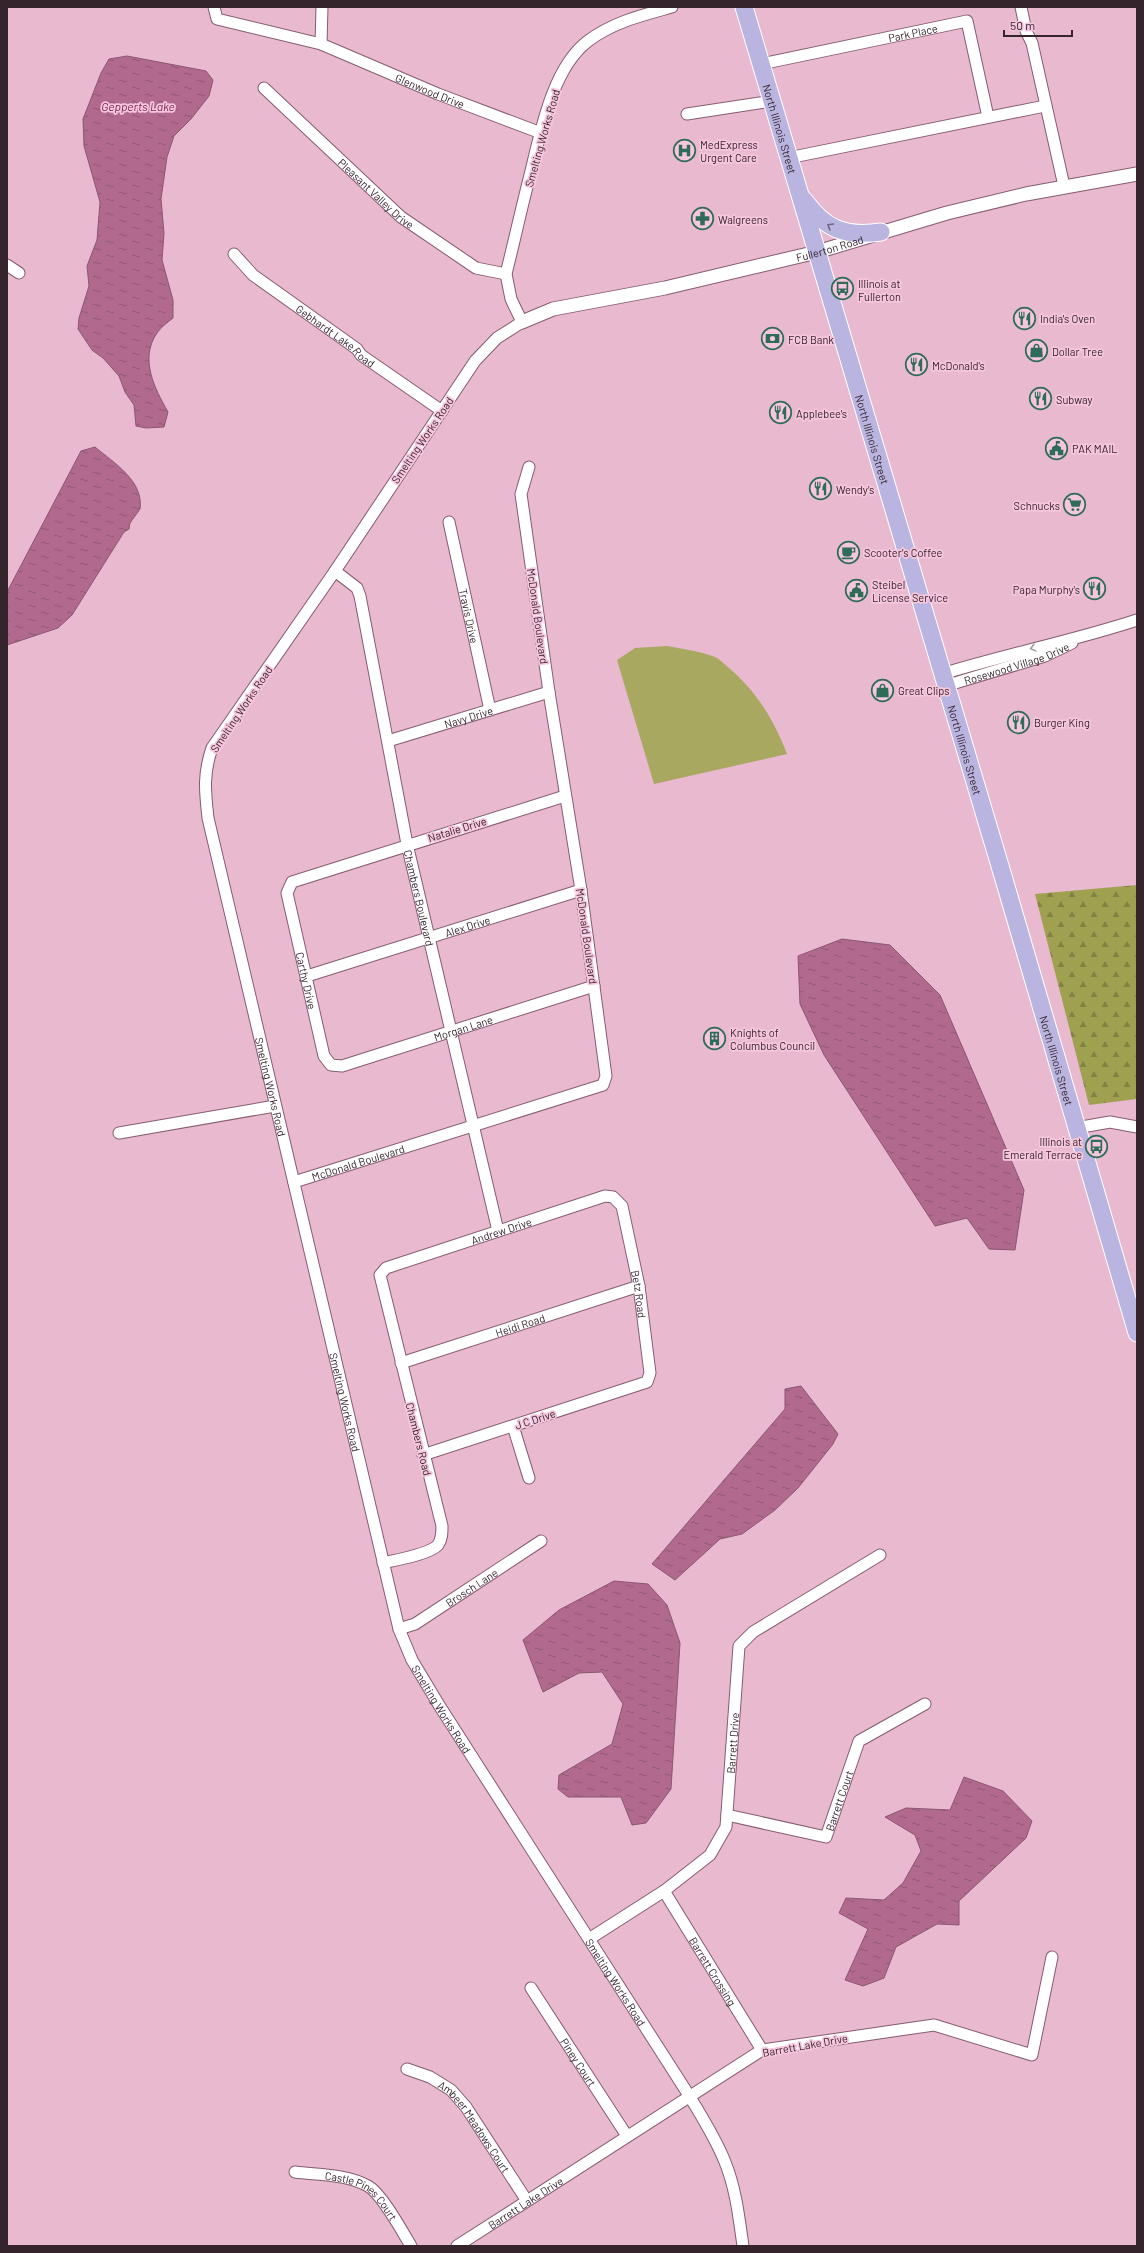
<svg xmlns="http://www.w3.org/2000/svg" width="1144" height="2253" font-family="Barlow,sans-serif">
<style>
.green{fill:#a8a861}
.forest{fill:url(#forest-firs)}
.water{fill:url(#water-ripples);stroke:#8c5571}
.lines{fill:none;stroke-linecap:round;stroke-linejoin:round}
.minor-casing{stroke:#855c70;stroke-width:13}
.tertiary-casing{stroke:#855c70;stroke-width:15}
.primary-casing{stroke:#fff;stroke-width:19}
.minor{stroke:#fff;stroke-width:11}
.tertiary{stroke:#fff;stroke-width:13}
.primary{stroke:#b9b4e0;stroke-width:17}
.oneway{stroke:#71657e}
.oneway2{stroke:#a59ca0}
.labels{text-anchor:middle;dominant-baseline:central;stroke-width:3.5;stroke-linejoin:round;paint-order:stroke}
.street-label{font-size:11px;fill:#36242d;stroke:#f6c6dc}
.poi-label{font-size:11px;fill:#36242d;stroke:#f6c6dc;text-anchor:start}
.water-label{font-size:12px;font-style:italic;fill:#7e2759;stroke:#f6c6dc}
</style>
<defs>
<pattern id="forest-firs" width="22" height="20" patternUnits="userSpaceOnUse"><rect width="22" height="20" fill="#a0a051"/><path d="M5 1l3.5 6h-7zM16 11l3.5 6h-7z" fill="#838244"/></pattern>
<pattern id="water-ripples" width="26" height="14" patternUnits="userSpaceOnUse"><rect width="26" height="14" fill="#b16a8e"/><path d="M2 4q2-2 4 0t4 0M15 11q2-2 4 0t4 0" fill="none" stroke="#915774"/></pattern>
</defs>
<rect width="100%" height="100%" fill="#e8b9cf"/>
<path class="green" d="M667,646C683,649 700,651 715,657C720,659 725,665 729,668C757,692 774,720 787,754L654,784L617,660L635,648Z"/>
<polygon class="forest" points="1137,885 1137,1099 1089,1105 1035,894"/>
<g class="water">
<path d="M127,56L206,71L213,80L209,96L191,119L174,136L167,157L161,199L164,233L162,260L173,300V318C168,322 161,327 157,333C139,359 155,389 168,412L164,427L146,428L136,426L134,405L125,392L119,376L103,358L92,350L78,329L79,318L89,286L87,266L97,240L100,202L84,146L83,119L101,73L109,59Z"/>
<path d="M95,447C114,463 144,481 140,509L130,523L129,529L124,532L72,615L58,628L7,645V592L81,451Z"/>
<polygon points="842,939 890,945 940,995 1024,1190 1015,1250 989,1249 967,1218 935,1226 824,1055 800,1004 798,956"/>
<polygon points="801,1386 838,1434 833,1444 798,1488 775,1510 742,1534 720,1539 675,1580 652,1564 785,1409 785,1389"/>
<polygon points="614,1581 648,1584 667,1605 680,1643 671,1789 646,1823 632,1825 621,1797 568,1797 558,1789 559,1775 612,1744 623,1704 602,1672 579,1673 543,1692 523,1640 559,1610"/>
<polygon points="964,1777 1003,1791 1032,1821 1026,1838 959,1901 959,1925 937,1924 896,1947 884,1978 863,1986 845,1980 868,1929 839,1913 846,1898 884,1900 903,1883 921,1851 915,1835 885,1817 906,1808 950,1810"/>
</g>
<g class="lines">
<defs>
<g id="minor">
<path id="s1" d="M214,7L217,19L321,44L438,94L541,133"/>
<path id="s2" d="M672,7C643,15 613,22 588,41C551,69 540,136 529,179C521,210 514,242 506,274L511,299L522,322L497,338L475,361L335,571L212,748C203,774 205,791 208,818L399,1629L412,1660L439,1705L690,2097C703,2119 716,2139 725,2162C736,2189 739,2218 743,2246"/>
<polyline points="1021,7 1026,31 1032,43 1064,186"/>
<polyline points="321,44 322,7"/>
<path id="s3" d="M761,64L967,21L988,117"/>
<path id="s4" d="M264,88L401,217L476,268L506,274"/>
<polyline points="687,114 772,101"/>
<polyline points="788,158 1045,106"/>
<path id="s5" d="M234,254L253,275L357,349L361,355L442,411"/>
<polyline points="7,265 19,273"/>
<path id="s6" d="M449,522L490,710"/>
<path id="s7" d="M335,571L357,588L360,596L407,844L498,1231"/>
<path d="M942,674C1007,654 1073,641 1137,620"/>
<path id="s8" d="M945,686L1045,656L1072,643"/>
<path id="s9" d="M388,741L549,692"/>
<path id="s10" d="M565,796L292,882L287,893L324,1056L331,1065L342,1066L594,986"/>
<path id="s11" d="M307,976L581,890"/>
<polyline points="1076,1128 1110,1122 1137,1127"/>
<polyline points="119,1133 275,1106"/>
<path id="s12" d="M294,1182L603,1085L606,1076L581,890L549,692L521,494L529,467"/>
<path id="s13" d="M401,1363L639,1286"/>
<polyline points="513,1426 529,1478"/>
<path id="s14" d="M383,1563C396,1560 430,1554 438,1545C442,1539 442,1533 442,1526L380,1275L386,1268L605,1196L613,1197L622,1206L639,1286L650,1373L647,1382L423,1455"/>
<path id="s15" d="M399,1629L415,1624L541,1541"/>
<path id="s16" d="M727,1815L826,1837L859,1741L925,1704"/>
<path id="s17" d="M664,1891L762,2050"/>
<path id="s18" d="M589,1939L664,1891L710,1855L726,1827L739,1646L753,1632L880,1555"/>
<path id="s19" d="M531,1988L627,2136"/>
<path id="s20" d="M407,2069L430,2077L451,2090L466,2107L527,2201"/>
<path id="s21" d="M295,2172C318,2175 347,2174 368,2186C382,2194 402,2231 411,2246"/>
<path id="s22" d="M457,2246L762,2050L934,2025L1032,2055L1052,1957"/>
</g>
<g id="tertiary">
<path id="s23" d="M522,322L553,309L665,288L817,252L947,213L1026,194L1137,174"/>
</g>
<g id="primary">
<path id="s24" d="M744,7L1003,876L1137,1333"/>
<path d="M804,200C826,230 845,237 881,232"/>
</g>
</defs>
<use href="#minor" class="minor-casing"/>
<use href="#tertiary" class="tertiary-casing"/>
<use href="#primary" class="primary-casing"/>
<use href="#minor" class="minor"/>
<use href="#tertiary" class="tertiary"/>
<use href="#primary" class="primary"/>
</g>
<defs><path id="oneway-chevron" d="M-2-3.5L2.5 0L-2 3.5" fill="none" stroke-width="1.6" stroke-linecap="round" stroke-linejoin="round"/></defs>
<use class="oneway" href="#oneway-chevron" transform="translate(830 226) rotate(-149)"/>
<use class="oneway2" href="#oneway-chevron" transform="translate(1033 648) rotate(165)"/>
<defs>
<symbol id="hospital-ring" viewBox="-11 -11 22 22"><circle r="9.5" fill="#f6c6dc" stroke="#2f6c58" stroke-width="1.5"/><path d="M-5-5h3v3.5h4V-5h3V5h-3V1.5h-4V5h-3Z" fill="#2f6c58"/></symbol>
<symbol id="pharmacy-ring" viewBox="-11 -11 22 22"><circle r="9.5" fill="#f6c6dc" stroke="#2f6c58" stroke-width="1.5"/><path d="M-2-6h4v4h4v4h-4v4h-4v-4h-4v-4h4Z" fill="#2f6c58"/></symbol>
<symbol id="bus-ring" viewBox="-11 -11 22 22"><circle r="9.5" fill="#f6c6dc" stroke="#2f6c58" stroke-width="1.5"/><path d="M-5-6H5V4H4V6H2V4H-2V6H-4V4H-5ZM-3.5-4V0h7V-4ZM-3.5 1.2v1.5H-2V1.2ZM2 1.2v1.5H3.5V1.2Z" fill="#2f6c58"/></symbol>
<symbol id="restaurant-ring" viewBox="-11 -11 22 22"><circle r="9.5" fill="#f6c6dc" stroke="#2f6c58" stroke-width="1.5"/><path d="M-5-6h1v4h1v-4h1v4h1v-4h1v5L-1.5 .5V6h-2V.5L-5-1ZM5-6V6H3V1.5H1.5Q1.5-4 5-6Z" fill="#2f6c58"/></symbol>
<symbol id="bank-ring" viewBox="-11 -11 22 22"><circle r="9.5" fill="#f6c6dc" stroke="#2f6c58" stroke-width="1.5"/><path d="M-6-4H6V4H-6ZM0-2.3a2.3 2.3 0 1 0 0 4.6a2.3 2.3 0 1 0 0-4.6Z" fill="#2f6c58"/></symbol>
<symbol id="shop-ring" viewBox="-11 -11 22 22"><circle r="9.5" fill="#f6c6dc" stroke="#2f6c58" stroke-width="1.5"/><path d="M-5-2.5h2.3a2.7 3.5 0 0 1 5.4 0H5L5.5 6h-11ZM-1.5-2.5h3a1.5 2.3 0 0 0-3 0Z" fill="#2f6c58"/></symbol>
<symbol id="civic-ring" viewBox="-11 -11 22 22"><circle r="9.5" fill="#f6c6dc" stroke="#2f6c58" stroke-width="1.5"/><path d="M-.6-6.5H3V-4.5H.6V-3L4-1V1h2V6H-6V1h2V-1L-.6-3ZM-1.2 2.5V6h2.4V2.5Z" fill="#2f6c58"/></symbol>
<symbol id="supermarket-ring" viewBox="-11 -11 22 22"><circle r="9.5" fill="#f6c6dc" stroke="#2f6c58" stroke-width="1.5"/><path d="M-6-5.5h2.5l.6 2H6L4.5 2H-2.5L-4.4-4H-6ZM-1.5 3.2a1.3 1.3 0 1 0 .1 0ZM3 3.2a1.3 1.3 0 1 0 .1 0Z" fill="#2f6c58"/></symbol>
<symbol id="cafe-ring" viewBox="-11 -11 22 22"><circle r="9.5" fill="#f6c6dc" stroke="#2f6c58" stroke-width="1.5"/><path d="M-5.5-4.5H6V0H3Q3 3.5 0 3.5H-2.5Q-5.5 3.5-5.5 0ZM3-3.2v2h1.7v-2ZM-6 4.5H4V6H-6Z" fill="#2f6c58"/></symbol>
<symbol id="building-ring" viewBox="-11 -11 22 22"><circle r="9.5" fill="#f6c6dc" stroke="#2f6c58" stroke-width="1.5"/><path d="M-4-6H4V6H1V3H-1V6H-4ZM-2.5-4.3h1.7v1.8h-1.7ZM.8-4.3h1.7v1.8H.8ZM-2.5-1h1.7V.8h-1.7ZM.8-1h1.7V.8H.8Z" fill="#2f6c58"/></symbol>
</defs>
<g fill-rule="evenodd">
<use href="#hospital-ring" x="672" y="138" width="25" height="25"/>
<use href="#pharmacy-ring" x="690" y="206" width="25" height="25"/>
<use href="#bus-ring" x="830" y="276" width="25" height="25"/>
<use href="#restaurant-ring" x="1012" y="306" width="25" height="25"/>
<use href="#bank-ring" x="760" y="326" width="25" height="25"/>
<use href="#shop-ring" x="1024" y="338" width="25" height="25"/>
<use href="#restaurant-ring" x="904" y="352" width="25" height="25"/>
<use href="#restaurant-ring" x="1028" y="386" width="25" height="25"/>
<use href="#restaurant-ring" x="768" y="400" width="25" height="25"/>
<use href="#civic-ring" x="1044" y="436" width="25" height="25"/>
<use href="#restaurant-ring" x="808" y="476" width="25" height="25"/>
<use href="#supermarket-ring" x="1062" y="492" width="25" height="25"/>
<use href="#cafe-ring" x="836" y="540" width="25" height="25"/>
<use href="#restaurant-ring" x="1082" y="576" width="25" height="25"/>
<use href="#civic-ring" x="844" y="578" width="25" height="25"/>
<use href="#shop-ring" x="870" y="678" width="25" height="25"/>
<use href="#restaurant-ring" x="1006" y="710" width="25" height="25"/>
<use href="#building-ring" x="702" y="1026" width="25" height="25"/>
<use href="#bus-ring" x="1084" y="1134" width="25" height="25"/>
</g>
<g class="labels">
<g class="street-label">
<text stroke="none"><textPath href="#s3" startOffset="155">Park Place</textPath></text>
<text stroke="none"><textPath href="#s1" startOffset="238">Glenwood Drive</textPath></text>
<text stroke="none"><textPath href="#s24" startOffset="127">North Illinois Street</textPath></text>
<text transform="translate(542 138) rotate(-74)">Smelting Works Road</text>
<text stroke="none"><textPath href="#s4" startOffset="154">Pleasant Valley Drive</textPath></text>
<text stroke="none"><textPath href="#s23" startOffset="317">Fullerton Road</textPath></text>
<text stroke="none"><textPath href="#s5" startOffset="131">Gebhardt Lake Road</textPath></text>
<text transform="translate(422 440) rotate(-56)">Smelting Works Road</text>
<text stroke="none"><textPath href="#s24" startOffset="451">North Illinois Street</textPath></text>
<text stroke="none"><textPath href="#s6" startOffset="96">Travis Drive</textPath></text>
<text transform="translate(538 616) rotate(82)">McDonald Boulevard</text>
<text stroke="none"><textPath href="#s8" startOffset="75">Rosewood Village Drive</textPath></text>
<text transform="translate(241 709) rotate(-56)">Smelting Works Road</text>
<text stroke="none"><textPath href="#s9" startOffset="84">Navy Drive</textPath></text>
<text stroke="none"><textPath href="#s24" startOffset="775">North Illinois Street</textPath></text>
<text transform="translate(457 829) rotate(-17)">Natalie Drive</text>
<text stroke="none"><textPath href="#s7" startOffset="344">Chambers Boulevard</textPath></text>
<text stroke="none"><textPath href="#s11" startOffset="168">Alex Drive</textPath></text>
<text transform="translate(587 936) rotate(82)">McDonald Boulevard</text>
<text stroke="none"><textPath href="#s10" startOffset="388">Carthy Drive</textPath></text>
<text stroke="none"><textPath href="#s10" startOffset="615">Morgan Lane</textPath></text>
<text stroke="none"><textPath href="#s24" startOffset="1099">North Illinois Street</textPath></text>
<text stroke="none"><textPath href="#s2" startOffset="1269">Smelting Works Road</textPath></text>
<text stroke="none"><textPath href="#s12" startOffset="67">McDonald Boulevard</textPath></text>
<text stroke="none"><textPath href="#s14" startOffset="467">Andrew Drive</textPath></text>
<text stroke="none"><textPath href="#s14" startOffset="687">Betz Road</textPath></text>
<text stroke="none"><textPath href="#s13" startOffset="125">Heidi Road</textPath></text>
<text stroke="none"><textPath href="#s2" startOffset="1593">Smelting Works Road</textPath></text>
<text transform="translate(535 1419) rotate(-18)">J C Drive</text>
<text transform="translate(419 1439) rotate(76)">Chambers Road</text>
<text stroke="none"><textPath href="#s15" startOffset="84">Brosch Lane</textPath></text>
<text stroke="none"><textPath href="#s2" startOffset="1917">Smelting Works Road</textPath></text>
<text stroke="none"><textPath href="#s18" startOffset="264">Barrett Drive</textPath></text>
<text stroke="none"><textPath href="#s16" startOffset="140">Barrett Court</textPath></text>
<text stroke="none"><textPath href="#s17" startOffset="94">Barrett Crossing</textPath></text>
<text stroke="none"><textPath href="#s2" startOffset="2241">Smelting Works Road</textPath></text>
<text transform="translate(805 2045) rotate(-10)">Barrett Lake Drive</text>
<text stroke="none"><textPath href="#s19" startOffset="88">Piney Court</textPath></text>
<text stroke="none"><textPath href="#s20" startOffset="92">Ambeer Meadows Court</textPath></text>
<text stroke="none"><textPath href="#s21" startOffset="74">Castle Pines Court</textPath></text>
<text stroke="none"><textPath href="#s22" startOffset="81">Barrett Lake Drive</textPath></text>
</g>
<g class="poi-label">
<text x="700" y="144">MedExpress<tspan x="700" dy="13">Urgent Care</tspan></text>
<text x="718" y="219">Walgreens</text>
<text x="858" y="283">Illinois at<tspan x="858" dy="13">Fullerton</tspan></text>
<text x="1040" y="318">India's Oven</text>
<text x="788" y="339">FCB Bank</text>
<text x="1052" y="351">Dollar Tree</text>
<text x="932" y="365">McDonald's</text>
<text x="1056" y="399">Subway</text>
<text x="796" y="413">Applebee's</text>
<text x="1072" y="448">PAK MAIL</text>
<text x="836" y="489">Wendy's</text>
<text x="1060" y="505" text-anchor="end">Schnucks</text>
<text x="864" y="552">Scooter's Coffee</text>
<text x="872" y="584">Steibel<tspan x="872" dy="13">License Service</tspan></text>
<text x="1080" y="589" text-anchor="end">Papa Murphy's</text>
<text x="898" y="690">Great Clips</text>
<text x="1034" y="722">Burger King</text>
<text x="730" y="1032">Knights of<tspan x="730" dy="13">Columbus Council</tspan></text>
<text x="1082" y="1141" text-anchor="end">Illinois at<tspan x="1082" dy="13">Emerald Terrace</tspan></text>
</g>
<g class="water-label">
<text x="138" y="106">Gepperts Lake</text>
</g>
</g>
<rect width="1144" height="2253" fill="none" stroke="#36242d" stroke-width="16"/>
<path d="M1004 30v6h68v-6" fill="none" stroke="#36242d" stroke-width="2"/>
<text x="1010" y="30" font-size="12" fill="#36242d" stroke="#f6c6dc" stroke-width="3" paint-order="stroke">50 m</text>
</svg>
